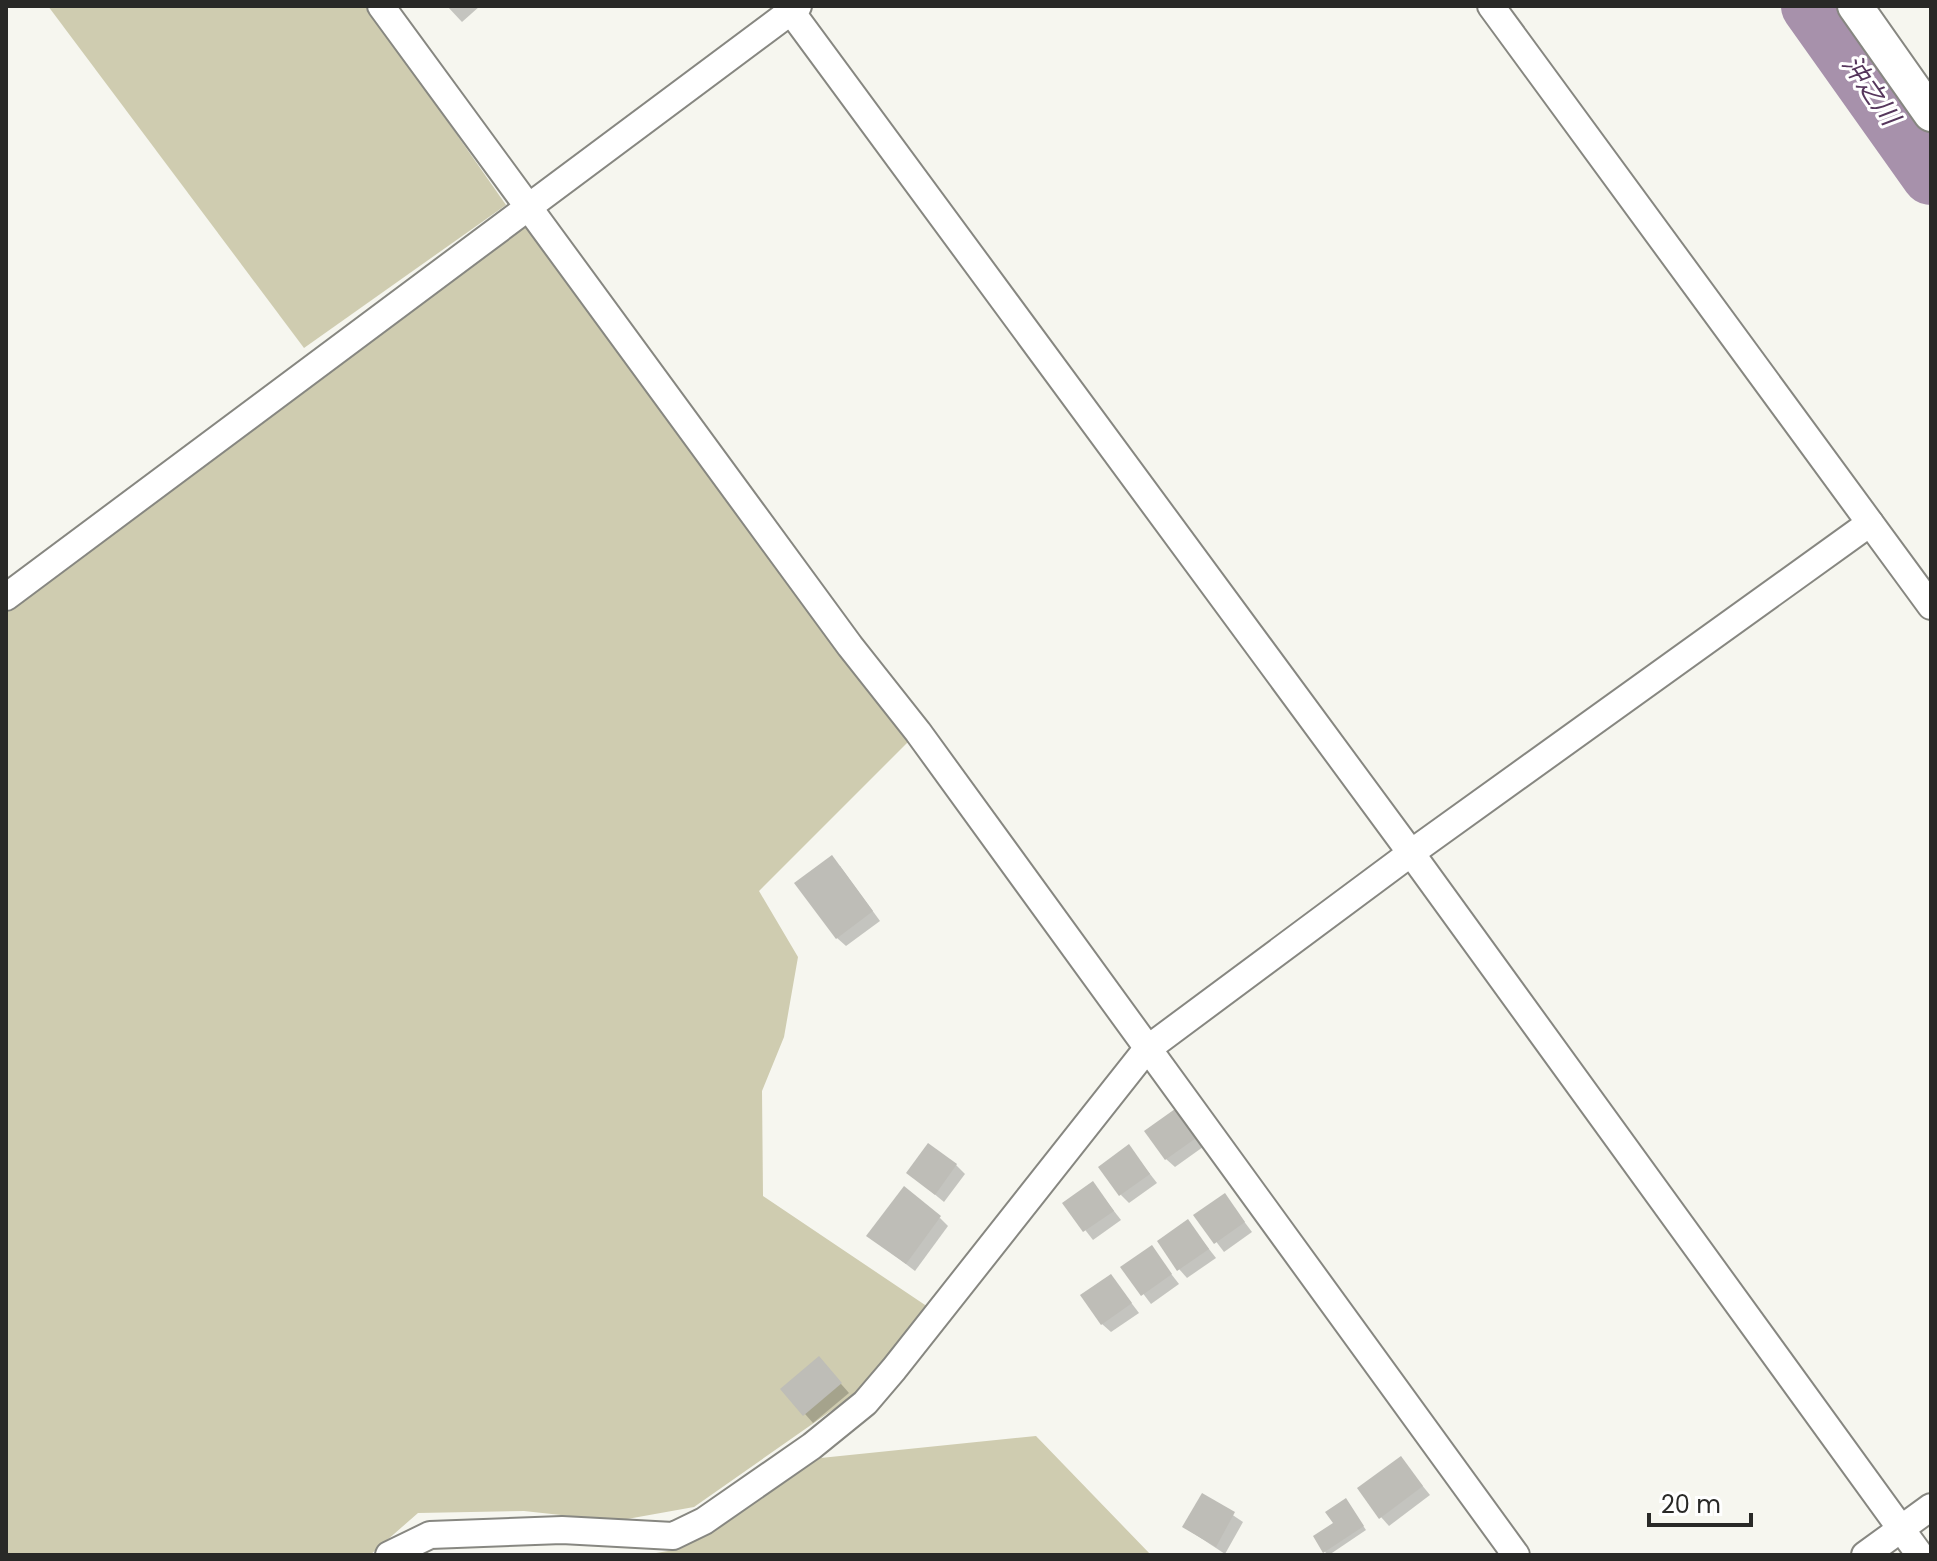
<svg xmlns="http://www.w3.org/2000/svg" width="1937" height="1561" font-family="Poppins,'Noto Sans JP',sans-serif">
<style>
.green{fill:#cfccb0}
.shadow{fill:#0003}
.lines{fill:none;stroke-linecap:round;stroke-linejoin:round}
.river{stroke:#a791ab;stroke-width:60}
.building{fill:#bebdb7}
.minor-casing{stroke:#878781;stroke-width:30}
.tertiary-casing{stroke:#878781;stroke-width:38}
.minor{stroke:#fff;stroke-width:26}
.tertiary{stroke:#fff;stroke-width:34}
.labels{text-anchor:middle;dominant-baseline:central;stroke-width:6;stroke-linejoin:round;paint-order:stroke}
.water-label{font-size:26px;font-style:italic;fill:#56365c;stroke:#fff}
</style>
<rect width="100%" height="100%" fill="#f6f6ef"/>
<g class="green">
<polygon points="48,6 367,6 506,205 304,348"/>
<polygon points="524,213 918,732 759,891 798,957 784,1037 762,1091 763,1196 934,1311 851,1397 694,1507 616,1521 524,1511 418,1513 370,1555 6,1555 6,607"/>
<polygon points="1036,1436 1151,1555 644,1555 680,1549 801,1460"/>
</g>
<g class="shadow">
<polygon points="447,6 480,6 462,22"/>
<polygon points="840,866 880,921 846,946 837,938"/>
<polygon points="1175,1111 1203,1147 1175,1167 1166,1159"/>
<polygon points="1129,1147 1157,1183 1129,1203 1121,1195"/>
<polygon points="956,1165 965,1174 944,1202 909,1173"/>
<polygon points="1093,1184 1121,1220 1093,1240 1065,1204"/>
<polygon points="1225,1196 1252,1232 1224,1252 1196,1215"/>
<polygon points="940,1218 948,1226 915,1271 869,1236"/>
<polygon points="1188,1222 1216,1258 1187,1278 1179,1269"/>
<polygon points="1151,1248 1179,1284 1151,1304 1123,1267"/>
<polygon points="1111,1276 1139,1313 1111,1332 1102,1324"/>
<polygon points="827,1368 849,1393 813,1423 783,1389"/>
<polygon points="1400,1458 1430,1495 1389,1526 1381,1517"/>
<polygon points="1203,1495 1243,1522 1225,1554 1184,1527"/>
<polygon points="1349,1505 1366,1530 1329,1555 1325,1552 1335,1523"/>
</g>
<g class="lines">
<polyline class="river" points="1811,6 1931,175"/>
</g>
<g class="building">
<polygon points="832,855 873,911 836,939 794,883"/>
<polygon points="1175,1109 1196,1138 1165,1160 1144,1131"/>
<polygon points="928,1143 957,1164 935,1195 906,1173"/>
<polygon points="1129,1144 1150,1174 1119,1196 1098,1167"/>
<polygon points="1093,1181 1114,1211 1083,1232 1062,1203"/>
<polygon points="904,1186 941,1216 906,1264 866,1236"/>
<polygon points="1225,1193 1245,1222 1214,1244 1193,1215"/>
<polygon points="1188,1219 1209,1249 1177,1271 1157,1241"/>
<polygon points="1152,1245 1172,1274 1141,1296 1120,1267"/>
<polygon points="1111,1274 1132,1303 1101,1325 1080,1295"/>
<polygon points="819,1356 842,1383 803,1416 780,1389"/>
<polygon points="1401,1456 1423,1486 1379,1519 1357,1488"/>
<polygon points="1202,1493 1235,1512 1216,1547 1182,1527"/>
<polygon points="1346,1498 1364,1526 1323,1553 1313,1536 1333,1523 1325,1512"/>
</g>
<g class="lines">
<defs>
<g id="minor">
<polyline points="381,6 850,646 918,732 1516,1555"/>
<polyline points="787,6 1411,853 1920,1555"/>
<polyline points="1491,6 1931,606"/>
<polyline points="6,597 798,6"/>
<polyline points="389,1555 430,1535 562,1530 673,1536 704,1521 812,1446 865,1403 894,1369 1146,1050 1411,853 1870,523"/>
<polyline points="1865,1555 1931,1507"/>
</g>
<polyline id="tertiary" points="1855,6 1931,114"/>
</defs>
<use href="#minor" class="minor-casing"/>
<use href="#tertiary" class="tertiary-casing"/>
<use href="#minor" class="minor"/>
<use href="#tertiary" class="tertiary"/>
</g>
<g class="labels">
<g class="water-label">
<text transform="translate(1871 90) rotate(55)">沖之川</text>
</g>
</g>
<rect width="1937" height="1561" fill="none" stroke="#292927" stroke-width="16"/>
<path d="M1649 1513v12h102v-12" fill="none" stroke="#292927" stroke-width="4"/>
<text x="1661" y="1513" font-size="24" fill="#292927" stroke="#ffffff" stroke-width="6" paint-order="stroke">20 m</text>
</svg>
